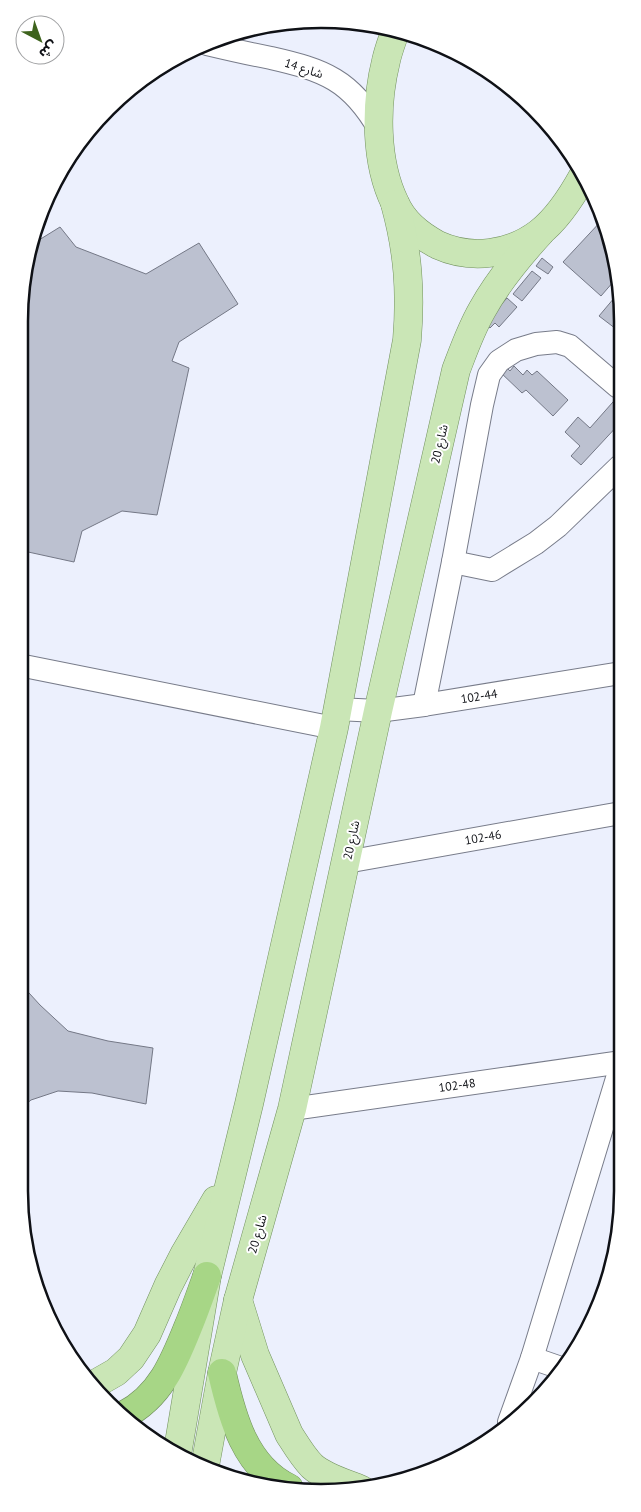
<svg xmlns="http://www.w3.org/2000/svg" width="641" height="1512" font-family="'PT Sans','Noto Sans Arabic',sans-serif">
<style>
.building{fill:#bcc1d0;stroke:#747886}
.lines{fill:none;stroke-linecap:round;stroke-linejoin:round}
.minor-casing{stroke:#787c8a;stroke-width:24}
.major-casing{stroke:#72915f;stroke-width:29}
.highway-casing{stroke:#72915f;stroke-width:29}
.minor{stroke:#fff;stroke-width:22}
.major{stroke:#cae6b6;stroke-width:28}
.highway{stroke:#a7d686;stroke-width:28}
.labels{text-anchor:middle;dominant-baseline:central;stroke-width:4;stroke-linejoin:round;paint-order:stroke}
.street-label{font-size:12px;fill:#0f1116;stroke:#fff}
.rim{fill:none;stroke:#0f1116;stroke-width:2.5}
</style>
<rect width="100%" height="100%" fill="#ecf0fd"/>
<g class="building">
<polygon points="603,219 619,280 617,283 614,281 601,296 563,262"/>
<polygon points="60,227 76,247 146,274 199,243 238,304 179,342 172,361 189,368 157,515 122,511 82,531 74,562 19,550 19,320 32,239 39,240"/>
<polygon points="542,258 553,267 548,274 536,266"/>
<polygon points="532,271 541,278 522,301 513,294"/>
<polygon points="620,291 620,332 599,316"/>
<polygon points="507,298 517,307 499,327 495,323 490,328 484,323"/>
<polygon points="504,365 510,371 514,366 523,375 527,370 532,375 537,371 568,400 553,416 526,390 522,393 499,371"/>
<polygon points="620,394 620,423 581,465 571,456 580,446 565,432 578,417 590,428"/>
<polygon points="19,982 40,1005 68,1031 108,1041 153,1048 146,1104 92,1093 58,1091 31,1100 19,1110"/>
</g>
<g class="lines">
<defs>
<g id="minor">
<path d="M207,44C228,49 250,54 271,58C324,70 351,80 379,129"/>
<polyline points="453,562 492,570 536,543 558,526 620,466"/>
<polyline points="19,665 334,728"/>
<polyline points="424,705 453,562 482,405 489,375 499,361 516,350 536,344 557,342 570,346 618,387"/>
<polyline points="337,709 378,711 424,705 621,673"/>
<polyline points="346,862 621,813"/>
<polyline points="292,1109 622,1062"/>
<polyline points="532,1358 561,1368"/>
<polyline points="509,1422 532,1358 622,1062"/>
</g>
<g id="major">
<path d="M395,32C392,41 388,51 386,61C375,105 375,162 395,203C403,222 421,236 438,245C471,260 510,255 539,233C557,219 572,196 583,176"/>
<path d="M238,1300L255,1355L289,1434C296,1445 303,1457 312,1466C325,1478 346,1483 362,1490"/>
<polyline points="91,1385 95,1384 116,1372 131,1358 147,1334 168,1286 185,1253 216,1200"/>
<path d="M177,1455L207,1276L249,1104L334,728L407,340C411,292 408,251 395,204"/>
<path d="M205,1466L222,1373L238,1300L292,1109L378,711L456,370C464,349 471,329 482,310C498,281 518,257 540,233"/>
</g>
<g id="highway">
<path d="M222,1373C232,1417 245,1467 289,1488"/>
<path d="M124,1415C160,1397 174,1362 188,1327C195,1310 201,1293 207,1276"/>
</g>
</defs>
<use href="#minor" class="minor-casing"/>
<use href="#major" class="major-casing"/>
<use href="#highway" class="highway-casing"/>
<use href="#minor" class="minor"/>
<use href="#major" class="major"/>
<use href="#highway" class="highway"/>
</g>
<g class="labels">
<g class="street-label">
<text transform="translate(304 68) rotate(18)">شارع 14</text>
<text transform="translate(439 444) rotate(-77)">شارع 20</text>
<text transform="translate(479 696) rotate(-9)">102-44</text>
<text transform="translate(483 837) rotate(-10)">102-46</text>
<text transform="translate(351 840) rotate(-78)">شارع 20</text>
<text transform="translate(457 1085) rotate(-8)">102-48</text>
<text transform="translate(257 1234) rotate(-74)">شارع 20</text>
</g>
</g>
<path d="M0 0H641V1512H0ZM321 28H321A293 293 0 0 1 614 321V1191A293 293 0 0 1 321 1484H321A293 293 0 0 1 28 1191V321A293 293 0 0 1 321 28Z" fill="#fff" fill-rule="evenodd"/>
<path class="rim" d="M321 28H321A293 293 0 0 1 614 321V1191A293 293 0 0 1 321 1484H321A293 293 0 0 1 28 1191V321A293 293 0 0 1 321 28Z"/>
<g transform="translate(40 40) rotate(139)"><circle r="24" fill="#ffffff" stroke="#9fa0a2"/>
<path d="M0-4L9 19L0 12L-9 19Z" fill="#3e631d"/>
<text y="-8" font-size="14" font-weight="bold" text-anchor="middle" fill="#0f1116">ش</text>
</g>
</svg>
